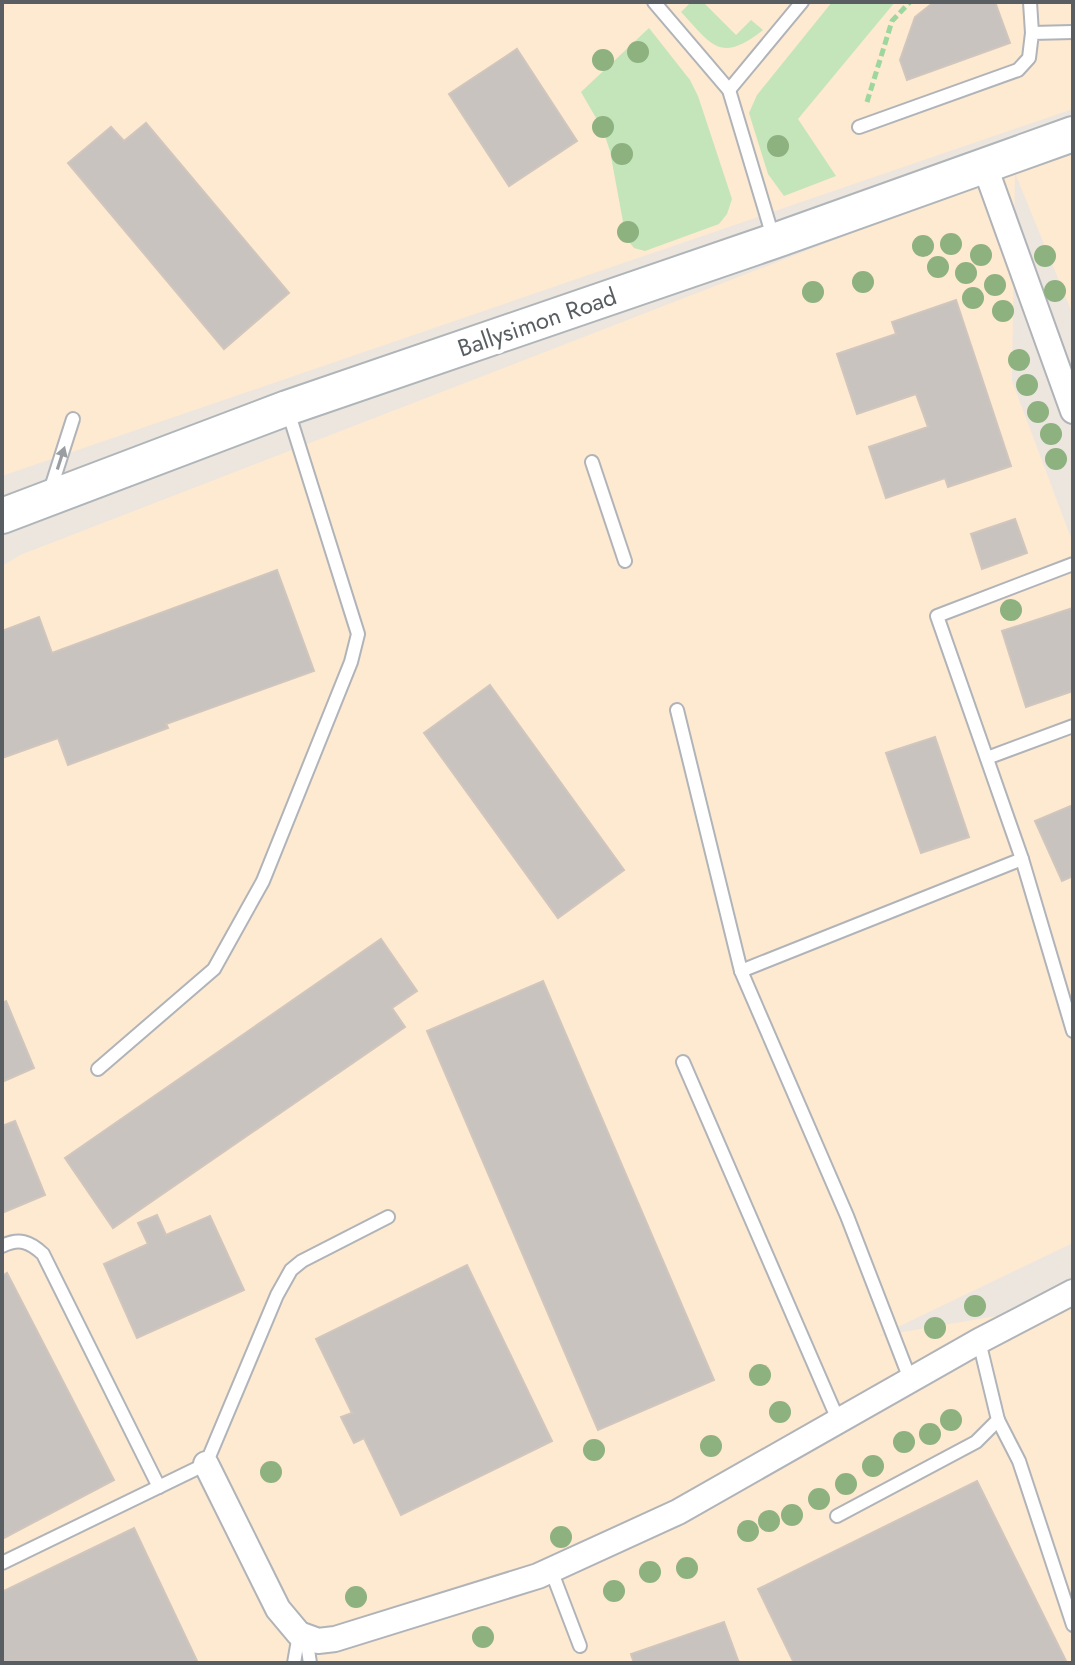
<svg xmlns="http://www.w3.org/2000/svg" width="1075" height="1665" font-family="Jost,sans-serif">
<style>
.commercial{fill:#fee9d1}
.green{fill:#c4e5ba}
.building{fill:#c8c3be;stroke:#d0c6bd;stroke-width:2}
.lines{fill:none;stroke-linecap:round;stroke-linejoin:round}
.lane-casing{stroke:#b0b4b8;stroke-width:16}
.street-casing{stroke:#b0b4b8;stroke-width:28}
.secondary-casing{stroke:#afb5b8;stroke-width:38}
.path{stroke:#9dd79e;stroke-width:5;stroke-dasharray:8 4;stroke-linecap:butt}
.lane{stroke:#fff;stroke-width:12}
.street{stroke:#fff;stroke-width:24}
.secondary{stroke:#fff;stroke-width:34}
.tree{fill:#8eb180}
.oneway{fill:#9b9ea0}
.labels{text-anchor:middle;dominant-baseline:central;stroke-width:8;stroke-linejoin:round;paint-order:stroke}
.street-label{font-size:24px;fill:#585e61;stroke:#fff}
</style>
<rect width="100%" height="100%" fill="#ece6df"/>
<g class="commercial">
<polygon points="2,2 1073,2 1073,109 2,476"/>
<polygon points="1073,150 1073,315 1015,173 1012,381 1073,543 1073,1243 879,1336 1073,1303 1073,1663 2,1663 2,566 20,555 1015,170"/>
</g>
<g class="green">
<path d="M691,2H703L736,35L751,20L763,30C720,64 712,45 681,12Z"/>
<polygon points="832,2 895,2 798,119 836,176 784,196 768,174 749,113 757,95"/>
<polygon points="649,28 690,80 698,96 732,199 727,214 719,224 645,251 634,248 626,238 610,151 603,130 581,92"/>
</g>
<g class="building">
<polygon points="934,2 995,2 1010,43 907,80 900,60 915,17"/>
<polygon points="517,49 577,141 509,186 449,94"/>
<polygon points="146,123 289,293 224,349 68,163 111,127 124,141"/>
<polygon points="956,300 1011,466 948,487 945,478 886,498 869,447 928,427 916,394 857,414 837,354 896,334 892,322"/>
<polygon points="1015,519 1027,553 982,569 971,534"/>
<polygon points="277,570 314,671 166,724 168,728 68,765 58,738 2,758 2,631 39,617 52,653"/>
<polygon points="1073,608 1073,691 1026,707 1002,631"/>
<polygon points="490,685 624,870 558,918 424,733"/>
<polygon points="935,737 969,837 921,853 886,753"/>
<polygon points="1073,805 1073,876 1062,881 1035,821"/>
<polygon points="381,939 417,991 392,1008 405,1027 113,1228 65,1158"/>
<polygon points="543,981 714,1380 598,1430 427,1031"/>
<polygon points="6,1001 34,1068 2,1082 2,1003"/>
<polygon points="15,1121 45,1195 2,1213 2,1126"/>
<polygon points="157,1215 166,1235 210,1216 244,1290 137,1338 104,1264 148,1244 138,1223"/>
<polygon points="467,1265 552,1441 401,1515 364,1438 354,1443 341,1417 352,1413 316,1339"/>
<polygon points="7,1273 114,1480 2,1539 2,1276"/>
<polygon points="977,1481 1067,1663 794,1663 758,1589"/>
<polygon points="134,1528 198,1663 2,1663 2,1592"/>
<polygon points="724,1622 739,1663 634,1663 631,1654"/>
</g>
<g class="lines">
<defs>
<g id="lane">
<polyline points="654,2 729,90 773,237"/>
<polyline points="1030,2 1032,33"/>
<polyline points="729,90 802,2"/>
<polyline points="859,127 1018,70 1029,58 1032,33 1073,32"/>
<polyline points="592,462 625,561"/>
<polyline points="49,494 73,419"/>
<polyline points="677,710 741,971 847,1216 910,1379"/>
<polyline points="987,758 1073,726"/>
<polyline points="1022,859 1073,1031"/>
<polyline points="741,971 1022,859 937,616 1073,564"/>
<polyline points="683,1062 839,1422"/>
<polyline points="98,1069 214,969 263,881 351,662 358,634 288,411"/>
<path d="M2,1246C19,1238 29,1241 43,1254L159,1487"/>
<polyline points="998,1420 1019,1461 1073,1625"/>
<polyline points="837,1516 976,1442 998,1420 979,1341"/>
<polyline points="2,1563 206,1464 277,1295 291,1270 302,1261 388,1217"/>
<polyline points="551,1570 580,1646"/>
<polyline points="306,1637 310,1663"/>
<polyline points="294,1663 299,1634"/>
</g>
<g id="street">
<polyline points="984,164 1073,411"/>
<polyline points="206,1464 278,1609 299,1634 318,1641 335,1639 538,1576 678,1512 979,1341 1073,1292"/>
</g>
<polyline id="secondary" points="2,516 287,408 774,241 1073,134"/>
</defs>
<use href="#lane" class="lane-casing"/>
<use href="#street" class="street-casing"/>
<use href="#secondary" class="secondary-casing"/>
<polyline class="path" points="867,102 892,21 910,2"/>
<use href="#lane" class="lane"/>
<use href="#street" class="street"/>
<use href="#secondary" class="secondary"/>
</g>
<g class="tree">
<circle cx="638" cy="52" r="11"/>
<circle cx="603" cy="60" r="11"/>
<circle cx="603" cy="127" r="11"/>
<circle cx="778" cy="146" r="11"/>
<circle cx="622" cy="154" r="11"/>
<circle cx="628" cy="232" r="11"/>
<circle cx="951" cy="244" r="11"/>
<circle cx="923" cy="246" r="11"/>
<circle cx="981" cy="255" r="11"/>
<circle cx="1045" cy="256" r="11"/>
<circle cx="938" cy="267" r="11"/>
<circle cx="966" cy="273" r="11"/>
<circle cx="863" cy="282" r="11"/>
<circle cx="995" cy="285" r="11"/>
<circle cx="1055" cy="291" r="11"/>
<circle cx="813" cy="292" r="11"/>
<circle cx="973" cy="298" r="11"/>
<circle cx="1003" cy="311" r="11"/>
<circle cx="1019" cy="360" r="11"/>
<circle cx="1027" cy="385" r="11"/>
<circle cx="1038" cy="412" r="11"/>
<circle cx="1051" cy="434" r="11"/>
<circle cx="1056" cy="459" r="11"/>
<circle cx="1011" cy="610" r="11"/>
<circle cx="975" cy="1306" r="11"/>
<circle cx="935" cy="1328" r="11"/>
<circle cx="760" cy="1375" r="11"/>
<circle cx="780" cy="1412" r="11"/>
<circle cx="951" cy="1420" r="11"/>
<circle cx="930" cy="1434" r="11"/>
<circle cx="904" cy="1442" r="11"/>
<circle cx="711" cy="1446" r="11"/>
<circle cx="594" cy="1450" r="11"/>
<circle cx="873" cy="1466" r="11"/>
<circle cx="271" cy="1472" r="11"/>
<circle cx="846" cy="1484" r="11"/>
<circle cx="819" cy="1499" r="11"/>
<circle cx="792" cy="1515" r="11"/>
<circle cx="769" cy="1521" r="11"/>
<circle cx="748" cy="1531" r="11"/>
<circle cx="561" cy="1537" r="11"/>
<circle cx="687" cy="1568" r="11"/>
<circle cx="650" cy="1572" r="11"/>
<circle cx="614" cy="1591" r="11"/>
<circle cx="356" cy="1597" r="11"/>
<circle cx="483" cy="1637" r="11"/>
</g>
<defs><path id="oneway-solid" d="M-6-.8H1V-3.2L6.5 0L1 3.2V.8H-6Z" transform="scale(2)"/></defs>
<use class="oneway" href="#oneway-solid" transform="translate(61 458) rotate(-72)"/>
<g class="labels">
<g class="street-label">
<text transform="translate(537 322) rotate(-19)">Ballysimon Road</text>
</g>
</g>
<rect width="1075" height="1665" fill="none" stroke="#585e61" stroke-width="8"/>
</svg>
